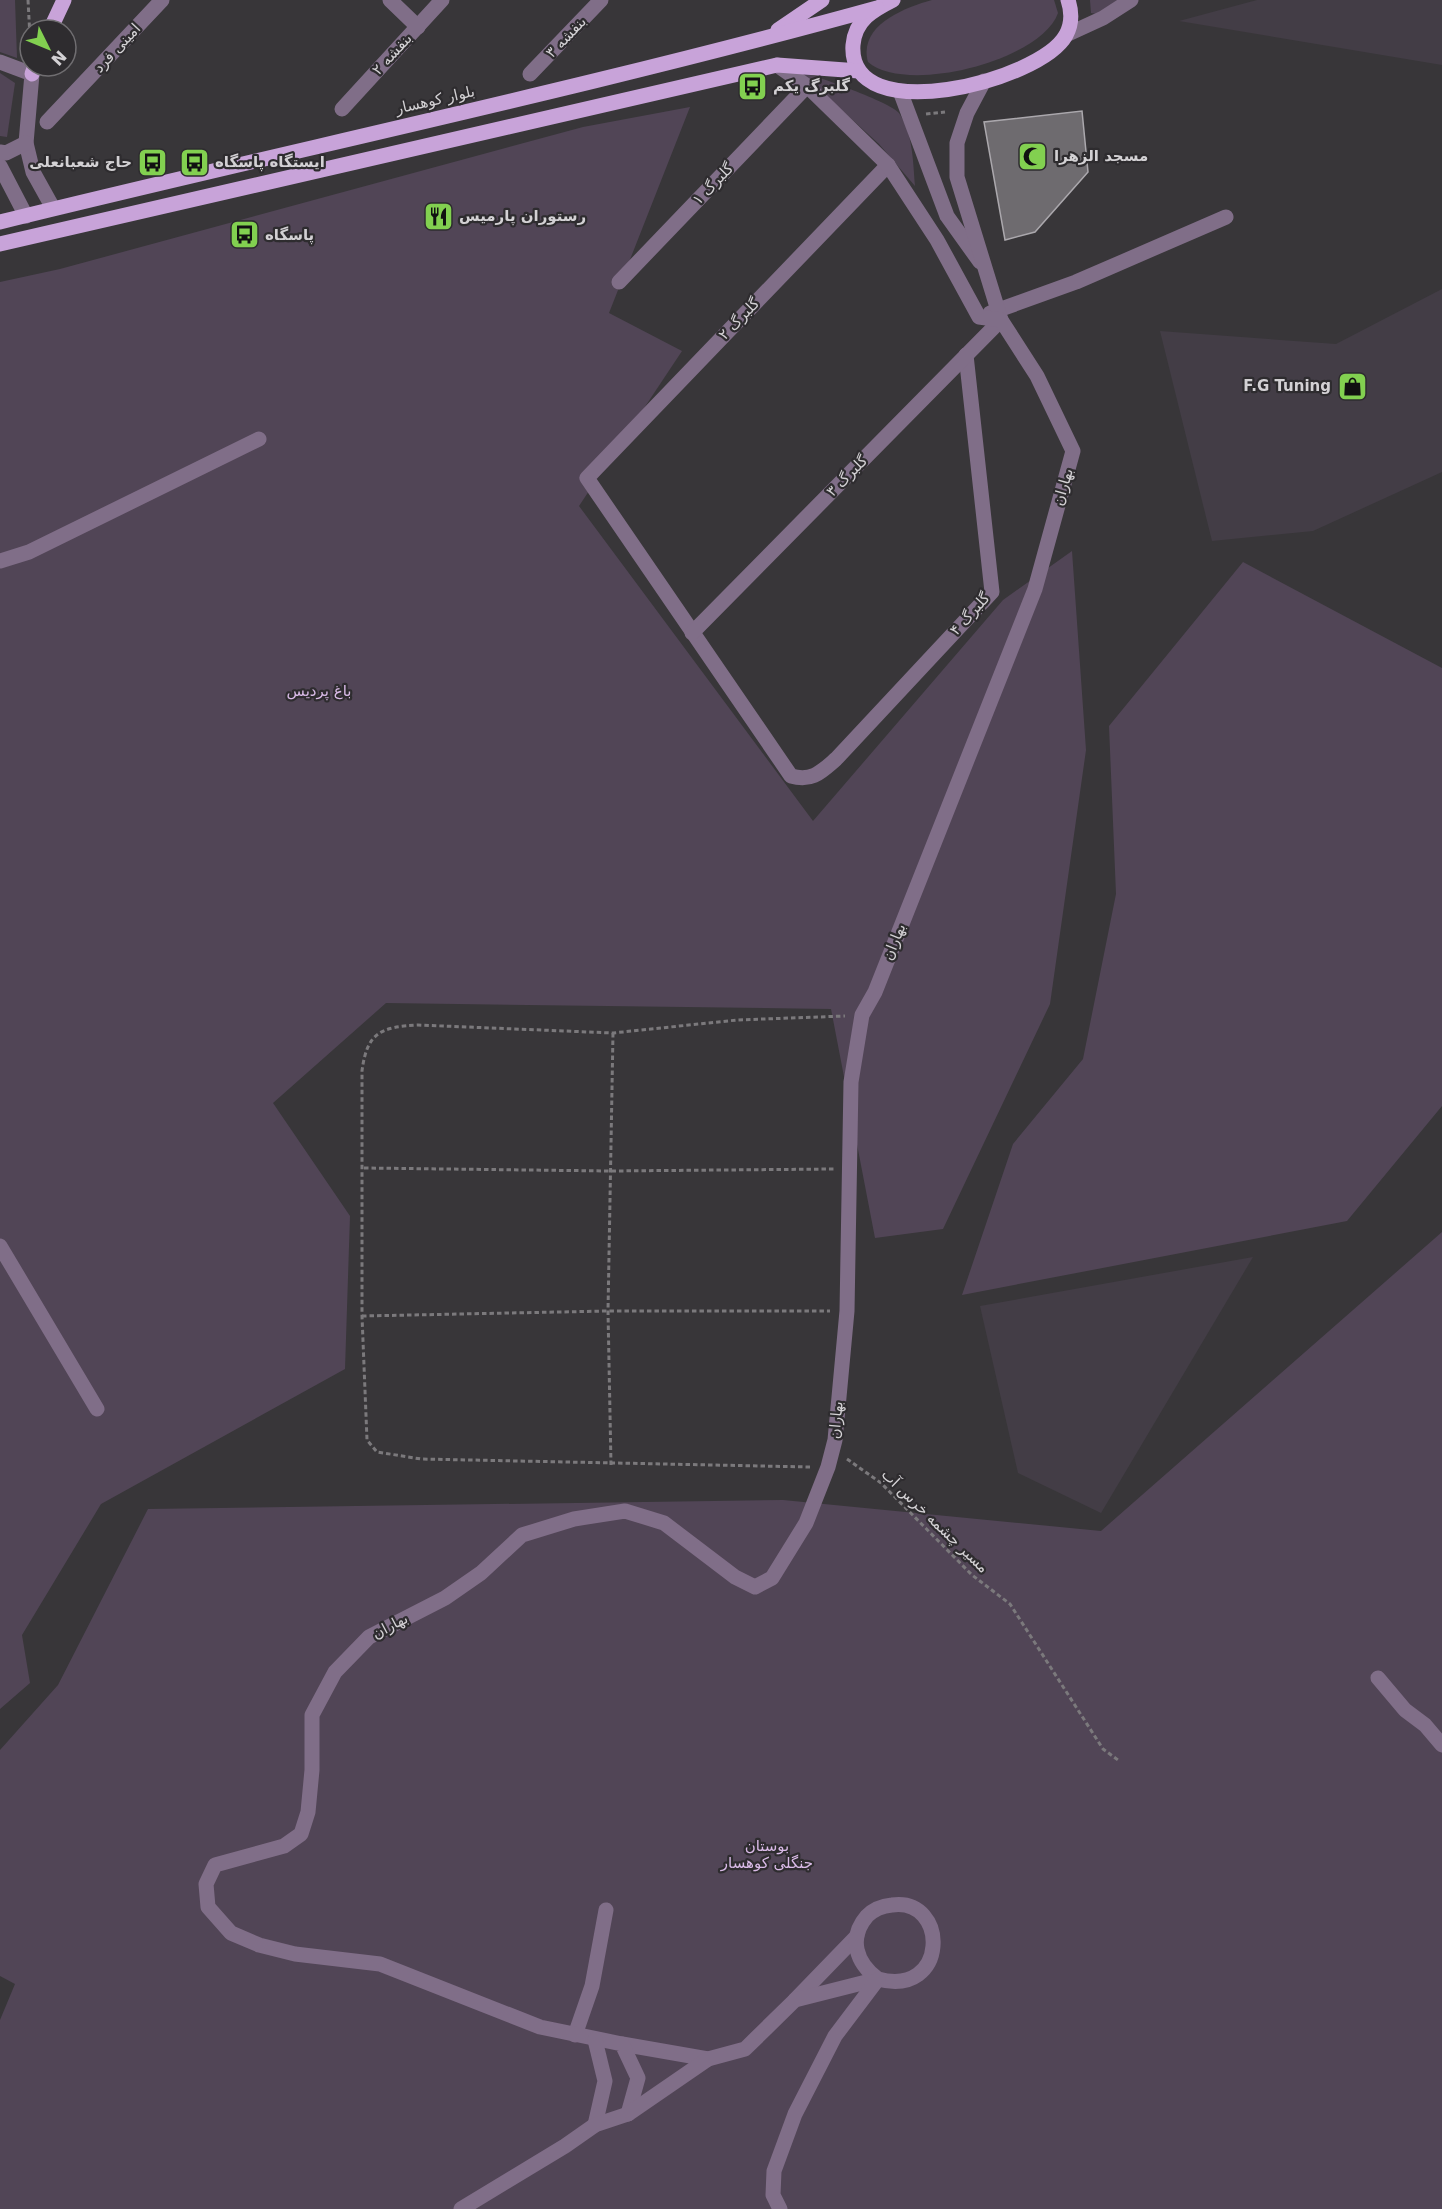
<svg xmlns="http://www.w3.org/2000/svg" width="1442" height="2209" font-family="'DejaVu Sans','Noto Naskh Arabic',sans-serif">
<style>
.built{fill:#433d46}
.green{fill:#514556}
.building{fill:#6e6b6f;stroke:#aba8ad;stroke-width:1.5}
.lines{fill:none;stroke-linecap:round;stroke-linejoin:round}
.path{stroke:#7b797c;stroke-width:3;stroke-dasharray:4.5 3;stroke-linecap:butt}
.minor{stroke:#806e88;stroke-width:15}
.major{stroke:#c8a3d9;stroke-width:15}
.labels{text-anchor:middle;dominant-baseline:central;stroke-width:4.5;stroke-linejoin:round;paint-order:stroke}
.street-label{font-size:15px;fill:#d3d1d4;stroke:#2e2c2f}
.poi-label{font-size:15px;font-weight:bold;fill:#d3d1d4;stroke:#2e2c2f;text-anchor:start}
.park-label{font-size:15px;fill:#dabbe8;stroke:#2e2c2f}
</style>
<rect width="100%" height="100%" fill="#383639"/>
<g class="built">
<polygon points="1257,0 1442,0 1442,65 1179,21"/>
<polygon points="1442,289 1442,472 1313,531 1212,541 1160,331 1336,344"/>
<polygon points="1253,1257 1101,1513 1018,1473 980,1306"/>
</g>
<g class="green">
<polygon points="0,0 15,0 17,58 0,52"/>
<path d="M932,0H1054L1058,13C1041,61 906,95 868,62C858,26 903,8 932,0Z"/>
<polygon points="1090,0 1119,0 1097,14 1091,13"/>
<path d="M800,72C815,75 892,103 899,113C913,134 913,161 915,186L879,144Z"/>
<polygon points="0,73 15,83 7,137 0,136"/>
<polygon points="690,107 609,313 682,351 579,506 813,821 1003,600 1072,551 1086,750 1050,1004 943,1229 875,1238 831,1009 386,1003 273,1103 350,1216 345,1369 101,1504 22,1635 30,1683 0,1709 0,282 60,269 583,127"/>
<polygon points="1243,562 1442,668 1442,1106 1347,1221 962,1295 1013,1144 1083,1059 1116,894 1109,726"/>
<polygon points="1442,1232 1442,2209 0,2209 0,2020 15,1984 0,1976 0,1750 58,1685 148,1509 783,1500 1101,1531"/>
</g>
<polygon class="building" points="1082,111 1088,172 1035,232 1005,240 984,122"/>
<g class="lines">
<g class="path">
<polyline points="28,0 30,37"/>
<polyline points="926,114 945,112"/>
<polyline points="364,1168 610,1171 835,1169"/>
<polyline points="362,1316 608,1311 830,1311"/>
<polyline points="847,1459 881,1483 972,1575 1010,1604 1103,1749 1118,1760"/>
<polyline points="611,1465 608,1311 613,1033"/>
<path d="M810,1467L421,1459L377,1452L367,1440L362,1316V1071C367,1032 381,1027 418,1025L613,1033L737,1020L845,1016"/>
</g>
<g class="minor">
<polyline points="390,0 418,27"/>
<polyline points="1066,35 1103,18 1131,0"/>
<polyline points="0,62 32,74 26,143 33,172 53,208"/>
<polyline points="530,74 601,0"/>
<polyline points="900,91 947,216 980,262"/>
<polyline points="342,109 442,0"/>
<polyline points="47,122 162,0"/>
<polyline points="0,152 6,153 26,143"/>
<path d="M888,165L587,478L791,776C812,782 821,772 836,759L992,592L966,355"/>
<polyline points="0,166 26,216"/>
<polyline points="619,282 807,86"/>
<polyline points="990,313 1076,282 1226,217"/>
<polyline points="0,561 29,552 259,439"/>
<polyline points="692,633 1001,320 957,177 957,143 967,113 984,81"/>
<polyline points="0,1246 97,1409"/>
<polyline points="1378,1678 1405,1710 1425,1725 1442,1745"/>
<polyline points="795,2000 857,1936"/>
<polyline points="575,2035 592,1986 606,1910"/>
<polyline points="622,2044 708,2059"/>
<polyline points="628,2114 638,2078 622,2044 540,2027 380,1964 295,1954 259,1945 231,1933 208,1907 206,1884 215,1865 284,1846 301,1834 308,1812 312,1770 312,1715 335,1672 369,1637 445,1598 481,1573 522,1535 574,1519 625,1511 664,1523 735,1577 755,1587 772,1578 806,1523 828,1467 835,1440 847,1311 851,1082 862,1015 875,992 1035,589 1073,451 1037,376 1001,320 979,317 937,240 888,165 807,86 777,65"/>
<polyline points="595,2125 605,2081 595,2040"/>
<path d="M461,2209L565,2146L595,2125L628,2114L708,2059L745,2049L795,2000L878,1979C949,1998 949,1897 892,1905C882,1906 874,1909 867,1916C848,1938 856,1963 878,1979"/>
<polyline points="780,2209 773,2195 774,2171 795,2114 835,2036 878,1979"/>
</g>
<g class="major">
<path d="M893,0C873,10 855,20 853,45C847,130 1040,82 1066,35C1072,24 1072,12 1068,0"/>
<polyline points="50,30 64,0"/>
<polyline points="778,30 822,0"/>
<polyline points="32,74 35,66"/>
<path d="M0,222C292,150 587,88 877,8"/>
<polyline points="0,244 777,65 859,71"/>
</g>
</g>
<defs>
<symbol id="bus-square" viewBox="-11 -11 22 22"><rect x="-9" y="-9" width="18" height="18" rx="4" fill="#82d050" stroke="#2e2c2f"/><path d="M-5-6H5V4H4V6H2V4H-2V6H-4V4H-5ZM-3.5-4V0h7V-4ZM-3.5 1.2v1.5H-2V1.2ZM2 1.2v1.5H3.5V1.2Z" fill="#111"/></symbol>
<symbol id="mosque-square" viewBox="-11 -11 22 22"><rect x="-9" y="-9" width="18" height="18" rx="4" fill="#82d050" stroke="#2e2c2f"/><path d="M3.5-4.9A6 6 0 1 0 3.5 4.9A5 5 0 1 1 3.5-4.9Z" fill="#111"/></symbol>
<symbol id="restaurant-square" viewBox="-11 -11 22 22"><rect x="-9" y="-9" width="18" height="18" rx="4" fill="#82d050" stroke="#2e2c2f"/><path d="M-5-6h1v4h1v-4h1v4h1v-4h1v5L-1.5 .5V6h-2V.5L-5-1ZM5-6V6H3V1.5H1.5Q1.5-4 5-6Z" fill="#111"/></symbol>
<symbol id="shop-square" viewBox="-11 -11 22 22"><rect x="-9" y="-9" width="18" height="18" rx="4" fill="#82d050" stroke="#2e2c2f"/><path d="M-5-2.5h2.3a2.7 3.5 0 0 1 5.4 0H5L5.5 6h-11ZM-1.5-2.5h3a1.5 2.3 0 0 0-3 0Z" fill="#111"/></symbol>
</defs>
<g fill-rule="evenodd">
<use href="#bus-square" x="736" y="70" width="33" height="33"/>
<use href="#mosque-square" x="1016" y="140" width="33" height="33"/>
<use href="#bus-square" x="136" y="146" width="33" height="33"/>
<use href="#bus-square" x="178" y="146" width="33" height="33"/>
<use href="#restaurant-square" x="422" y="200" width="33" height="33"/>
<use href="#bus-square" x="228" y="218" width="33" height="33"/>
<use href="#shop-square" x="1336" y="370" width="33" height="33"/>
</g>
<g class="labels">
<g class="street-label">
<text transform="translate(566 37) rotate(-46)">بنفشه ۳</text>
<text transform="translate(117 48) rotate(-47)">امینی فرد</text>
<text transform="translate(392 54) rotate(-47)">بنفشه ۲</text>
<text transform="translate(435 100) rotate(-13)">بلوار کوهسار</text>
<text transform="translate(713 184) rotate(-46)">گلبرگ ۱</text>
<text transform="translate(739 319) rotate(-46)">گلبرگ ۲</text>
<text transform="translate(847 476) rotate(-45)">گلبرگ ۳</text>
<text transform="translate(1063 487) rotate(-74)">بهاران</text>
<text transform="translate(970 614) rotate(-48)">گلبرگ ۴</text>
<text transform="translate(894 942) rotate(-68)">بهاران</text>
<text transform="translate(836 1420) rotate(-85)">بهاران</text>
<text transform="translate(935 1521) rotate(44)">مسیر چشمه خرس آب</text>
<text transform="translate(390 1626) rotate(-28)">بهاران</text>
</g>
<g class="poi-label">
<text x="773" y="86">گلبرگ یکم</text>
<text x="1054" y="156">مسجد الزهرا</text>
<text x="132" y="162" text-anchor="end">حاج شعبانعلی</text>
<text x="215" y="162">ایستگاه پاسگاه</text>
<text x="459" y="216">رستوران پارمیس</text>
<text x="265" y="235">پاسگاه</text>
<text x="1331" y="386" text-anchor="end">F.G Tuning</text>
</g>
<g class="park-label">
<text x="319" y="691">باغ پردیس</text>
<text x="767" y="1846">بوستان<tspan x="767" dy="17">جنگلی کوهسار</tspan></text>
</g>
</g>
<g transform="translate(48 48) rotate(133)"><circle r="28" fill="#2e2c2f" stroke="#706e71" stroke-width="1.5"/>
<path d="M0-4.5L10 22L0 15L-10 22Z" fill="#82d050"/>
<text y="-9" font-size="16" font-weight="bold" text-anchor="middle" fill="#d3d1d4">N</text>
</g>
</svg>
